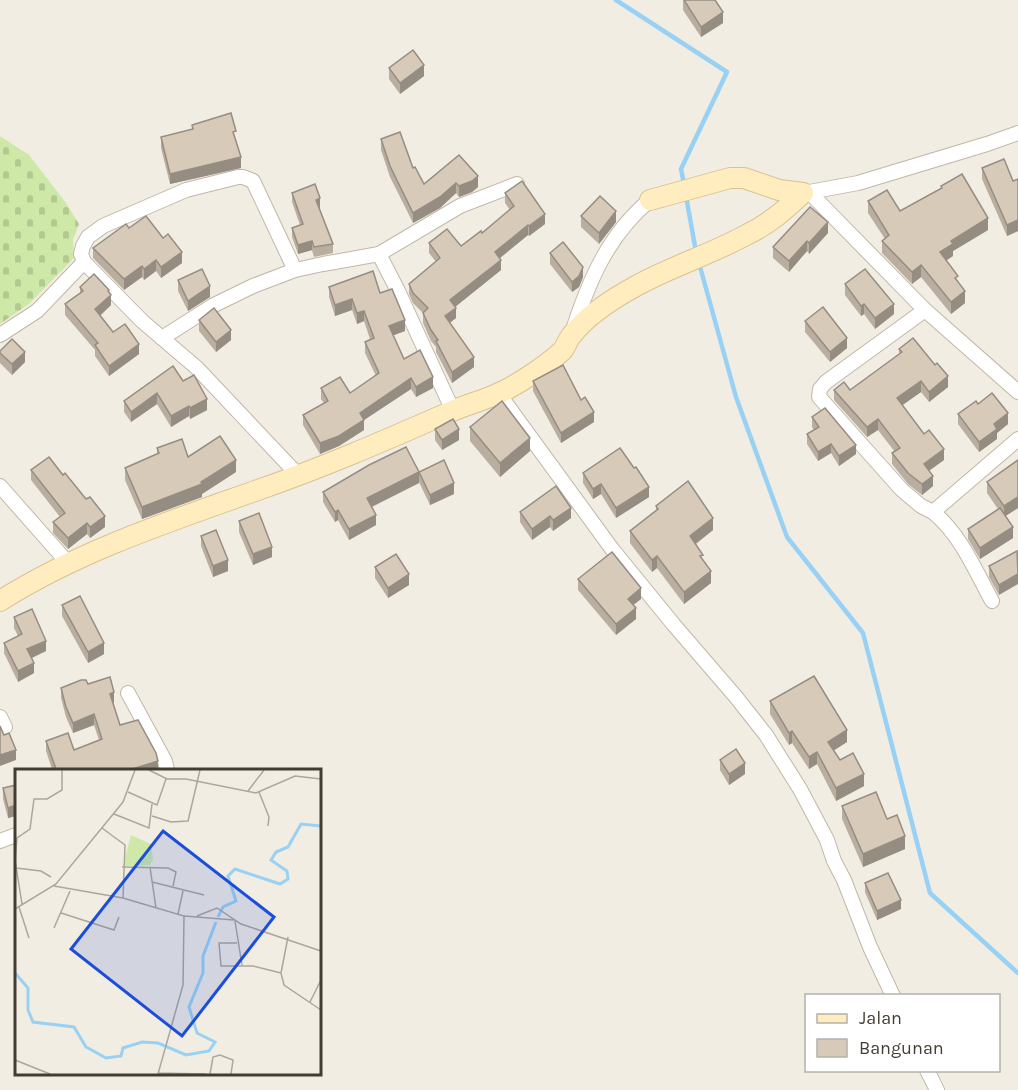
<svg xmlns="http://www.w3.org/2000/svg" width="1018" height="1090" font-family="Karla,sans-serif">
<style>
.cemetery{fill:url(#cemetery-stones)}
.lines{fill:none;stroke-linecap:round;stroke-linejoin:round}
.stream{stroke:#99d1f4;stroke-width:4.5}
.street-casing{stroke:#c0b7a7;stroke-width:16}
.secondary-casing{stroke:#d8c290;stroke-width:22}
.street{stroke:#fff;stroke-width:14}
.secondary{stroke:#ffedbf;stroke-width:20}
.wall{fill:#b9ae9f}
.shaded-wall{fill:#968d82}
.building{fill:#d7cab9;stroke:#968d82;stroke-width:1.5}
.inset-river{fill:none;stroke:#99d1f4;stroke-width:3}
.inset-road{fill:none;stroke:#aca69c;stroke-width:1.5}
.view{fill:#1d4ed8;fill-opacity:0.15;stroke:#1d4ed8;stroke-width:3}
.inset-edge{fill:none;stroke:#433c32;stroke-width:3}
</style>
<defs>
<pattern id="cemetery-stones" width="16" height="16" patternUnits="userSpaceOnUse" patternTransform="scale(1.5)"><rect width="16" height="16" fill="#cee9a7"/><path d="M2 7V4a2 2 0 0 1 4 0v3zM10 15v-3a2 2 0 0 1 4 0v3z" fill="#b2c990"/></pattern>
</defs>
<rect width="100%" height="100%" fill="#f2ede2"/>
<polygon class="cemetery" points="0,136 29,155 66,203 79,224 73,240 74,258 29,304 0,324"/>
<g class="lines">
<g class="stream">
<polyline points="616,0 727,72 681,169 684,184"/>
<polyline points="686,196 696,252"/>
<polyline points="699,263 736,397 787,537 863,633 930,893 1018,973"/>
</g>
<defs>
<g id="street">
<polyline points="804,193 858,183 987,144 1018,133"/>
<polyline points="810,193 925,310 1018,392"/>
<polyline points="379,254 398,291 453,411"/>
<polyline points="84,262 142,321 197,368 299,476"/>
<polyline points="925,310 826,382 820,389 819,397 902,490 921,506 933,512 1018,439"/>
<path d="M573,330C589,280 609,234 650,200"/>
<polyline points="0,335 37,311 84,262 81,254 83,246 88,237 103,226 186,190 238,177 243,177 253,181 295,270"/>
<polyline points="162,338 214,305 253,286 295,270 323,264 379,254 460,206 517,184"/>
<polyline points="499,394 612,549 674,625 736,697 766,735 800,789 827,840 834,861 844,880 870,947 893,996"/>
<polyline points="0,486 68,563"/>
<path d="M933,512C961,535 975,570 992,601"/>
<polyline points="128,693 165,761 167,770"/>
<polyline points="0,717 5,727"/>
<polyline points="0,841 16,835"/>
<polyline points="927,1070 937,1090"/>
</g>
<g id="secondary">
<polyline points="650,200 730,178 744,178 779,190 803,193"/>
<path d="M0,601C79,551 168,522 255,491C322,468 386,440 450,412C465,405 482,401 497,394C516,386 547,365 562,351C566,347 567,341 571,336C587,315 614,298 636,286C672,266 712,254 748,234C769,224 786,209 803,193"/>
</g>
</defs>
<use href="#street" class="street-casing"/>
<use href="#secondary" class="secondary-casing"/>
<use href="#street" class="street"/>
<use href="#secondary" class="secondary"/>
</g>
<g class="wall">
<polygon points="683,0 723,23 701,37 683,10"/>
<polygon points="389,68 424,76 400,94 389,79"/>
<polygon points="192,125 236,141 241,168 170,184 161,148 161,137 192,129"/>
<polygon points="381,139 413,168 424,184 459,155 478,187 472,192 459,197 456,193 440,208 413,223 390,177 381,150"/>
<polygon points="982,168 1013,181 1018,179 1018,231 1007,236 982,179"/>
<polygon points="941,186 988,230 953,251 953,256 946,261 958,281 965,303 951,314 921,277 912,284 882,253 882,241 885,239 868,213 868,201 900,211 941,188"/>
<polygon points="292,193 320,208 319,208 333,244 333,253 314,257 312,250 298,254 292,237 292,228 300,225 292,202"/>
<polygon points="505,193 545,224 529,236 528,235 500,258 501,270 455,307 456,318 450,323 474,367 452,383 436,352 436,347 431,341 423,323 423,313 413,303 409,294 409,284 436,262 429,253 429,243 461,246 482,233 510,210 505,203"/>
<polygon points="581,216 616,222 599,244 581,227"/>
<polygon points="129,228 182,263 161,278 156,271 144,280 142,277 124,290 93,258 93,248"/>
<polygon points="828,233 809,254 807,251 789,272 773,258 773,247"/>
<polygon points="550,253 583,277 579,287 572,292 550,264"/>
<polygon points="178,280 210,297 188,311 178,291"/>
<polygon points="845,284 894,314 875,329 864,314 861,316 845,295"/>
<polygon points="80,287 109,292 111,305 100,316 113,332 139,354 109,376 95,356 95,350 65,315 65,304 80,293"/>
<polygon points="329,287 380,293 405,331 393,335 404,359 433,388 416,397 411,389 364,420 364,430 339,446 320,454 303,425 303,415 324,403 321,399 321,388 350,393 376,376 365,353 365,342 370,339 364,321 357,324 352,310 335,316 329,297"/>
<polygon points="199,320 231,340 216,352 199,331"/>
<polygon points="805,321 847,348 830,362 805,332"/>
<polygon points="899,349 948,387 929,402 921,392 902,405 944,460 929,471 933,486 922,495 908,484 892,464 892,453 895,452 878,430 867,437 834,400 834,390 850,390 899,354"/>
<polygon points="0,351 25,362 12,375 0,363"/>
<polygon points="183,381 207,410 190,419 189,416 171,427 157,404 131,422 124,412 124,401"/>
<polygon points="533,381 581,400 594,422 561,443 533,391"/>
<polygon points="978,404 1008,424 997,433 997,439 979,452 958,424 958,414"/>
<polygon points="812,417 856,454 839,466 831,453 818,461 807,444 807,434 814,430 812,427"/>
<polygon points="470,427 530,451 500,477 470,441"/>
<polygon points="435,429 459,440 442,450 435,440"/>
<polygon points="157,448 188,457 236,472 202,494 202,497 142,519 125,480 125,468 157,454"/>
<polygon points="1018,460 1018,508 1005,516 1013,538 980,559 968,539 968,529 998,509 987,493 987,482"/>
<polygon points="634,468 649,497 616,518 601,494 593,499 583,483 583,473"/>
<polygon points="31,470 63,475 86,499 105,527 90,538 87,534 68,549 53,533 53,522 60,517 31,480"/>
<polygon points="419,472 454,494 430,505 419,482"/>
<polygon points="419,483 372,507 376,525 349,540 338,520 335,522 323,502 323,492"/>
<polygon points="656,506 713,530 696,544 711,583 684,604 657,568 652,572 630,543 630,531 656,511"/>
<polygon points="520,512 571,518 553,531 550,527 532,540 520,522"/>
<polygon points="239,521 272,557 253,565 239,532"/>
<polygon points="201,536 228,571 213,577 201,546"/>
<polygon points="1017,551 999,595 989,577 989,566"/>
<polygon points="375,567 409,585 388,598 375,578"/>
<polygon points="578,579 641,599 633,605 636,619 616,635 578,590"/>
<polygon points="62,605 104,654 88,663 62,616"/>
<polygon points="14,617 46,651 32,658 34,673 18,682 4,653 4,643 18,636 14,628"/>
<polygon points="88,684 114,702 113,703 120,725 158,771 48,771 52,769 46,751 46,741 74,750 99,740 94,725 73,733 66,717 61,698 61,688"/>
<polygon points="770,701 847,742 833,751 840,760 864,786 836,801 817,764 809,769 792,743 789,745 770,714"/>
<polygon points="720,760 745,774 729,785 720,770"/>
<polygon points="16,785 16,816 8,818 3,799 3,788"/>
<polygon points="842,806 887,819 905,849 863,867 842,819"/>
<polygon points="865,883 901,909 877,920 865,892"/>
</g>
<g class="shaded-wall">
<polygon points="723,12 723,23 701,37 701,27"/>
<polygon points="424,65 424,76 400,94 400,83"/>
<polygon points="241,157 241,168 170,184 170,174"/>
<polygon points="478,176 478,187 472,192 459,197 459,186"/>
<polygon points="456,183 456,193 440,208 413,223 413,213"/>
<polygon points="320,198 320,208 316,209 316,200"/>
<polygon points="616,211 616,222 599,244 599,233"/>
<polygon points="545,214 545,224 529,236 529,226"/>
<polygon points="988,218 988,230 953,251 953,256 940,264 940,252 951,241"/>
<polygon points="1018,220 1018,231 1007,236 1007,225"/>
<polygon points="828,222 828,233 809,254 809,243"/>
<polygon points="528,225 528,235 495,262 495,252"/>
<polygon points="312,241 312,250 298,254 298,245"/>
<polygon points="807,241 807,251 789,272 789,261"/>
<polygon points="182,252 182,263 161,278 161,267"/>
<polygon points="156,260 156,271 144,280 144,269"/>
<polygon points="501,260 501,270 450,311 450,300"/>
<polygon points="921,265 921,277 912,284 912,272"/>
<polygon points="142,266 142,277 124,290 124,279"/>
<polygon points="583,267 583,277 579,287 572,292 572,282"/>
<polygon points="210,286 210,297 188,311 188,301"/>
<polygon points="109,290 109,297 111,295 111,305 95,320 95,309"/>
<polygon points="965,291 965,303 951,314 951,302"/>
<polygon points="352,299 352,310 335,316 335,305"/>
<polygon points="864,304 864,314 861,316 861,306"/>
<polygon points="894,304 894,314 875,329 875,318"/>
<polygon points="456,308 456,318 445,326 445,316"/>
<polygon points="364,311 364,321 357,324 357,313"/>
<polygon points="405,320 405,331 389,337 389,326"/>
<polygon points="231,330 231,340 216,352 216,342"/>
<polygon points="847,338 847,348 830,362 830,352"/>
<polygon points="139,344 139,354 109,376 109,366"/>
<polygon points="25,352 25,362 12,375 12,364"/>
<polygon points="474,357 474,367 452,383 452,372"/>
<polygon points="948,376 948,387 929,402 929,392"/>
<polygon points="433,377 433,388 416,397 416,387"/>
<polygon points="411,378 411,389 364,420 364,430 339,446 320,454 320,443 360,413"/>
<polygon points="921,381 921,392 897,409 897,398"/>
<polygon points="157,393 157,404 131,422 131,412"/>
<polygon points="207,399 207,410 190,419 190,408"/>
<polygon points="189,406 189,416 171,427 171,416"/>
<polygon points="594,412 594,422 561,443 561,433"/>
<polygon points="1008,413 1008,424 997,433 997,439 979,452 979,442 994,424"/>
<polygon points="878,419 878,430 867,437 867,427"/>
<polygon points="459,429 459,440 442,450 442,440"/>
<polygon points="530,438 530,451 500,477 500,463"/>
<polygon points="831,444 831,453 818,461 818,452"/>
<polygon points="856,445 856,454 839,466 839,456"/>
<polygon points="944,449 944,460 924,474 924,464"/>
<polygon points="236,460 236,472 202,494 202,497 142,519 142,507 201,482"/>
<polygon points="419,472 419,483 367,509 367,498"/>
<polygon points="933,476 933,486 922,495 922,484"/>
<polygon points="454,483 454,494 430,505 430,495"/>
<polygon points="601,484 601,494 593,499 593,489"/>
<polygon points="649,487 649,497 616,518 616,508"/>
<polygon points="1018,497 1018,508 1004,517 1004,506"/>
<polygon points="571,508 571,518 553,531 553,520"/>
<polygon points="338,510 338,520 335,522 335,512"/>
<polygon points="376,515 376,525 349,540 349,529"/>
<polygon points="105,516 105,527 90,538 90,527"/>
<polygon points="550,516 550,527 532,540 532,529"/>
<polygon points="713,518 713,530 690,548 690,536"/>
<polygon points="87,523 87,534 68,549 68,538"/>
<polygon points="1013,527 1013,538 980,559 980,548"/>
<polygon points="272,547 272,557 253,565 253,554"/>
<polygon points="657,556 657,568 652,572 652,560"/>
<polygon points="228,560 228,571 213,577 213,566"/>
<polygon points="711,571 711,583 684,604 684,592"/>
<polygon points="409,574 409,585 388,598 388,588"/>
<polygon points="1018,574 1018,584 999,595 999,585"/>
<polygon points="641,588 641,599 628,609 628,599"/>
<polygon points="636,608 636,619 616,635 616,624"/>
<polygon points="46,641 46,651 27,660 27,649"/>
<polygon points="104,643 104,654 88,663 88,652"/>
<polygon points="34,663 34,673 18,682 18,671"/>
<polygon points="114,692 114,702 110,704 110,694"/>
<polygon points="94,714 94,725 73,733 73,723"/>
<polygon points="847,730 847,742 828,754 828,742"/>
<polygon points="792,731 792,743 789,745 789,733"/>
<polygon points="16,750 16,760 0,766 0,755"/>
<polygon points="817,752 817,764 809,769 809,757"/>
<polygon points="158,761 158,771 126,771"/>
<polygon points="745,763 745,774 729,785 729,774"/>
<polygon points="864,774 864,786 836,801 836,788"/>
<polygon points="16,805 16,816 8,818 8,808"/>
<polygon points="905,836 905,849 863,867 863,854"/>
<polygon points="901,900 901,909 877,920 877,911"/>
</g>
<g class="building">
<polygon points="684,0 715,0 723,12 701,27"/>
<polygon points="413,50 424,65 400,83 389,68"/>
<polygon points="231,113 236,131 233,132 241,157 170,174 161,137 193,129 192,125"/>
<polygon points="400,132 413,168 415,167 424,184 459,155 478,176 472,181 459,186 456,183 440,197 413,213 390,166 381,139"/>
<polygon points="1004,159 1013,181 1018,179 1018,220 1007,225 982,168"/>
<polygon points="962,174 988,218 951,241 953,244 940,252 958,276 955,278 965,291 951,302 921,265 912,272 882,241 889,235 868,201 887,190 900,211 942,188 941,186"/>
<polygon points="522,181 545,214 529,226 528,225 495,252 501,260 450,300 456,308 445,316 474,357 452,372 436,341 438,340 431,330 423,313 428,308 413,293 409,284 440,258 429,243 447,229 461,246 481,231 482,233 514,206 505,193"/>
<polygon points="315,184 320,198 316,200 333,244 314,247 312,241 298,245 292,228 303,224 292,193"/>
<polygon points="600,196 616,211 599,233 581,216"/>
<polygon points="810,207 828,222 809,243 807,241 789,261 773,247"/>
<polygon points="146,216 163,238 168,234 182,252 161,267 156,260 144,269 142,266 124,279 93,248 126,224 129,228"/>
<polygon points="563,242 583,267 579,276 572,282 550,253"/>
<polygon points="202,269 210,286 188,301 178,280"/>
<polygon points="865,269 894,304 875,318 864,304 861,306 845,284"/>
<polygon points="373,271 380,293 392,289 405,320 389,326 404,359 420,350 433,377 416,387 411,378 360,413 364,420 339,436 320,443 303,415 328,401 321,388 340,377 350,393 379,373 365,342 374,338 364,311 357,313 352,299 335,305 329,287"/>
<polygon points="94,274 109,290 108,291 111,295 95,309 113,332 125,324 139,344 109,366 95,345 98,343 65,304 83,291 80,287"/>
<polygon points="823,307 847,338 830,352 805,321"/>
<polygon points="214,308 231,330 216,342 199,320"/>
<polygon points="913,338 935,365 937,363 948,376 929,392 921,381 897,398 924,434 929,430 944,449 924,464 933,476 922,484 908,473 892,453 900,448 878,419 867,427 834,390 844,382 850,390 902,352 899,349"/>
<polygon points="12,339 25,352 12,364 0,353 0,351"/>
<polygon points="563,365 581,400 585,397 594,412 561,433 533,381"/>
<polygon points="173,366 183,381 194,375 207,399 190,408 189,406 171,416 157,393 131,412 124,401"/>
<polygon points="992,393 1008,413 994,424 997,429 979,442 958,414 976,401 978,404"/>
<polygon points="502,401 530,438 500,463 470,427"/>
<polygon points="825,408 856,445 839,456 831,444 818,452 807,434 819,427 812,417"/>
<polygon points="453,419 459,429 442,440 435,429"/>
<polygon points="220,436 236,460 201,482 202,484 142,507 125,468 159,453 157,448 182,439 188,457"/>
<polygon points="406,447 419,472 367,498 376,515 349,529 338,510 335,512 323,492 369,465"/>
<polygon points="620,448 634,468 636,467 649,487 616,508 601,484 593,489 583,473"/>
<polygon points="49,457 63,475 65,473 86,499 90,497 105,516 90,527 87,523 68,538 53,522 65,513 31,470"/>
<polygon points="444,460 454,483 430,495 419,472"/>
<polygon points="1018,460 1018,497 1004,506 987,482"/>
<polygon points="688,481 713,518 690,536 703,555 700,556 711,571 684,592 657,556 652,560 630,531 658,509 656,506"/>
<polygon points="556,486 571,508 553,520 550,516 532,529 520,512"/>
<polygon points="1000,508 1013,527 980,548 968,529"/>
<polygon points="259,513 272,547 253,554 239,521"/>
<polygon points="216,530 228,560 213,566 201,536"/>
<polygon points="1017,551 1018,574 999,585 989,566"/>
<polygon points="612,552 641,588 628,599 636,608 616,624 578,579"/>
<polygon points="396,554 409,574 388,588 375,567"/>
<polygon points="80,596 104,643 88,652 62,605"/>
<polygon points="32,609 46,641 27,649 34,663 18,671 4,643 22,634 14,617"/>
<polygon points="814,676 847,730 828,742 840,760 853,753 864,774 836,788 817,752 809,757 792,731 789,733 770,701"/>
<polygon points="110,677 114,692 110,694 120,725 138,720 156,753 158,761 126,771 97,771 96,769 92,771 48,771 56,769 46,741 68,733 74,750 102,739 94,714 73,723 66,707 61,688 81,680 86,680 88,684"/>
<polygon points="0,726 4,735 9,733 16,750 0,755"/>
<polygon points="736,749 745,763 729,774 720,760"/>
<polygon points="16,785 16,805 8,808 3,788"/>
<polygon points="876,792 887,819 897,815 905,836 863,854 842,806"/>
<polygon points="888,873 901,900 877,911 865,883"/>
</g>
<g transform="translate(15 769)">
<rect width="306" height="306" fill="#f2ede2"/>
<path d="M116,66L136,75L138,90L135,96L108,97Z" fill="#cee9a7"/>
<path class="inset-river" d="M203,148L208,138L221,132L213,107L220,100L265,115L273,110L272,102L256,91L261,83L273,78L286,55L306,57M0,204L13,219V241L18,253L59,258L71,278L91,289L106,287L108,279L127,273L143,274L171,286L194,282L200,273L182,264L174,238L188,204V187L201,153"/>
<path class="inset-road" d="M134,1L152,10H171L241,24L280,7L306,10M233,22L249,1M113,23L142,36L151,10M244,23L254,48L253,57M99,45L134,59L137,35M137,47L156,53L173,52L185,1M87,59L110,76L108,129M107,98L153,99L161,103L158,117M135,98L141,139M1,99L26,102L36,108M137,113L189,126M39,117L108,129L169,147L168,216L143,305M7,135L0,91L2,69L15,60L19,30H32L47,21V1M4,138L14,169M0,140L41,115L108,33L120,1M46,144L99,161L104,148M163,145L168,122M169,147L219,151M182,147L202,139L226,155L306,182M220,152L227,196M39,159L55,122M273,168L266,204L269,216L306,241M222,174H204L206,197H238L266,204M295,233L306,211M0,291L35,305M143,304L191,305M195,305L198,288L205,286L218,291L216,305"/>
<path class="view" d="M148,62L259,148L167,267L56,180Z"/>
<rect width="306" height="306" class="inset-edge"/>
</g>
<rect x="805" y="994" width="195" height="78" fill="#ffffff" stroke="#b4b1ad" stroke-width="1.5"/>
<rect x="817" y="1014" width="30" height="9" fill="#ffedbf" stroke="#b4b1ad" stroke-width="1.5"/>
<text x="859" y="1024" font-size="18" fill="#433c32">Jalan</text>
<rect x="817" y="1039" width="30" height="18" fill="#d7cab9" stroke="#b4b1ad" stroke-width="1.5"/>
<text x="859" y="1054" font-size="18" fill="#433c32">Bangunan</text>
</svg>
